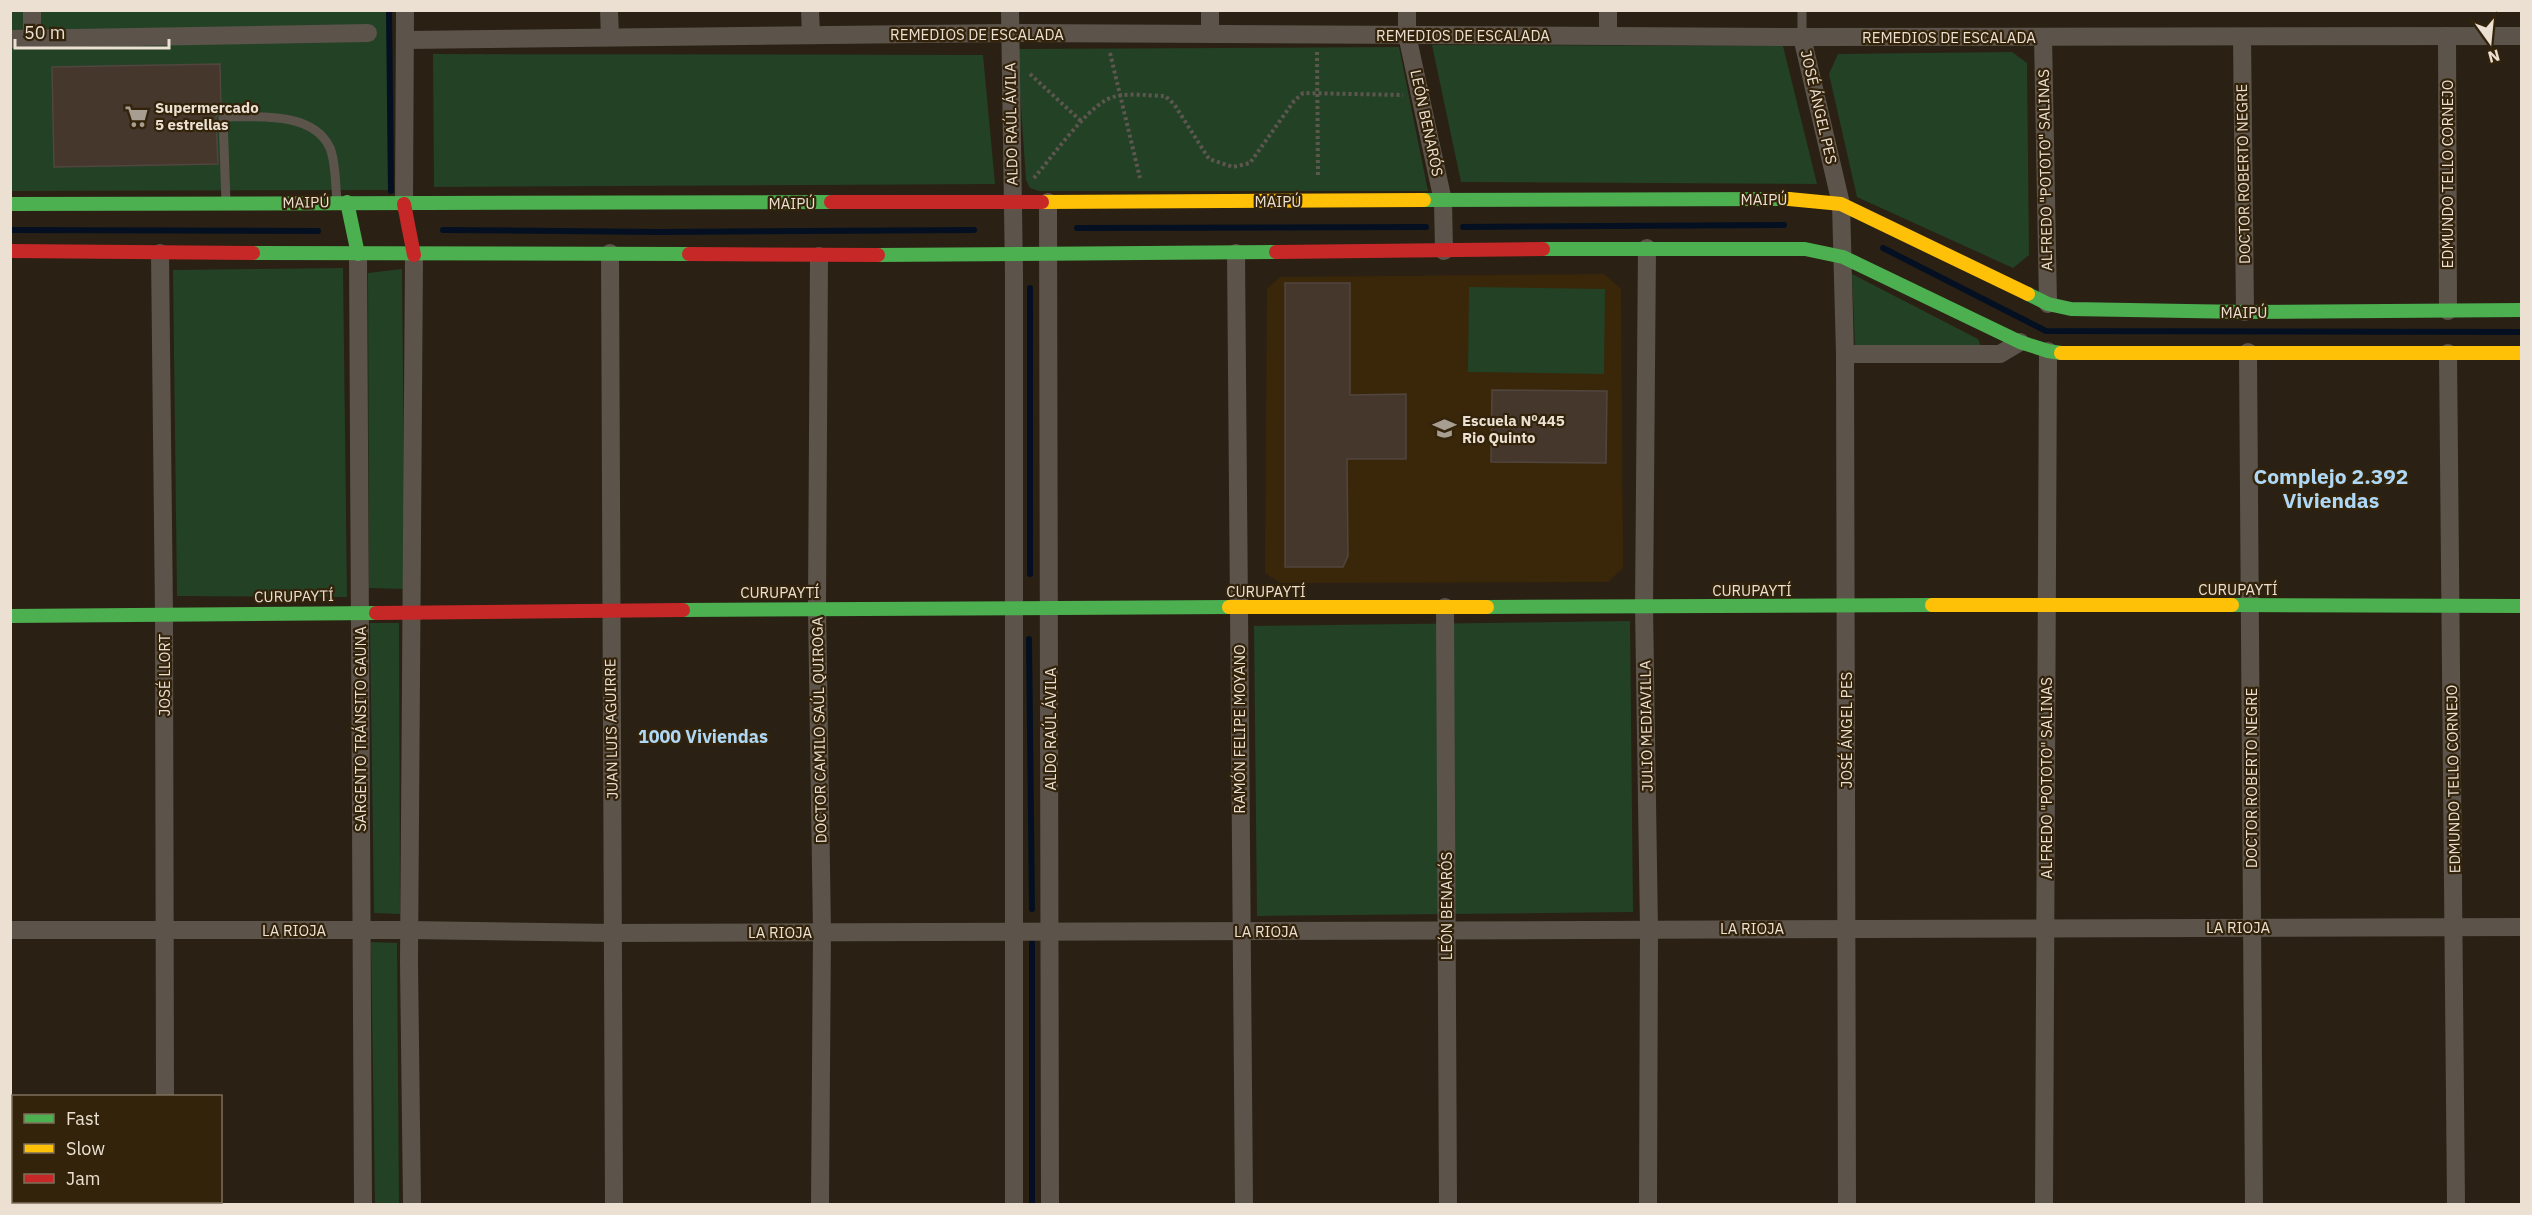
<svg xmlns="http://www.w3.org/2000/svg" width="2532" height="1215" font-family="'IBM Plex Sans',sans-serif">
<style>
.built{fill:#3a2609}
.green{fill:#234125}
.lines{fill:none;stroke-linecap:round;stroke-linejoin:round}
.stream{stroke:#041021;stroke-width:6}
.building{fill:#46372d;stroke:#50463e;stroke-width:1.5}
.path{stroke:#5d574f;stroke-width:4;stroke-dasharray:3 3;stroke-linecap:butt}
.lane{stroke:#5c534b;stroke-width:9}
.street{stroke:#5c534b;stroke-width:18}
.fast{stroke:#4caf50;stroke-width:14}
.slow{stroke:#ffc107;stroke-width:14}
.jam{stroke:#c62828;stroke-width:14}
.labels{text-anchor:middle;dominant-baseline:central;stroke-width:4.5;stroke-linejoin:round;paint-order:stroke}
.street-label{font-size:15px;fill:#ebe0d2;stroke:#33230b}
.poi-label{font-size:15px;font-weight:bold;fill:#ebe0d2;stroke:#33230b;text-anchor:start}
.quarter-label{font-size:18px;font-weight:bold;fill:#aed8f5;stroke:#33230b}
.district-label{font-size:21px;font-weight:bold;fill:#aed8f5;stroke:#33230b}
</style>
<rect width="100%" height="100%" fill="#2a2114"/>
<polygon class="built" points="1604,274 1621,289 1623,568 1608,582 1280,583 1265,573 1267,289 1280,277"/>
<g class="green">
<polygon points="10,11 387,11 388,190 11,191"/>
<polygon points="1432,45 1783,46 1817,184 1461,182"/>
<polygon points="1399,47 1428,191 1039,191 1030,188 1026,180 1017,49"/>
<polygon points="2012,52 2027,63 2029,255 2013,268 1857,197 1829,74 1838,54"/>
<polygon points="433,54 983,55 995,184 434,187"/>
<polygon points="343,268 347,597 177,596 173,270"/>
<polygon points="402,269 405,589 369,588 368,273"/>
<polygon points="1852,274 1978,339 1981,346 1855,347"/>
<polygon points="1469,287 1605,289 1604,374 1468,372"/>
<polygon points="1630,621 1633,912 1257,916 1254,626"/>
<polygon points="370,623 399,623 400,914 374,913"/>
<polygon points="371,942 397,943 399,1204 375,1204"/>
</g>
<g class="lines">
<g class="stream">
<polyline points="389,10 391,191"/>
<polyline points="1463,227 1784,225"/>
<polyline points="1077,228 1426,227"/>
<polyline points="10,230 318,231"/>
<polyline points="443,230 659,232 974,230"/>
<polyline points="1883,248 2046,331 2522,332"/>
<polyline points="1030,574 1030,288"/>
<polyline points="1029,639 1032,909"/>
<polyline points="1032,943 1032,1204"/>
</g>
</g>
<g class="building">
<polygon points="220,64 221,111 216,117 218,164 54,167 52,67"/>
<polygon points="1285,283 1350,283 1350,395 1406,394 1406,459 1347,459 1348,556 1343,567 1285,567"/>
<polygon points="1492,390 1607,391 1606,463 1491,462"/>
</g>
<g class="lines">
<g class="path">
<polyline points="1317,52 1318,177"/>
<polyline points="1110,53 1140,178"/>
<polyline points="1030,74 1082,122"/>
<path d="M1034,178C1052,157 1083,113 1106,100C1122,91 1148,96 1165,96L1174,104L1209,159L1233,167L1250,163L1294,101L1303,93L1403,95"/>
</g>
<g class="lane">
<polyline points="1802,10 1802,37"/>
<path d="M226,203L223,117C257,117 313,111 330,148C336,163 335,183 337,200"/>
</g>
<g class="street">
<polyline points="32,10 32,39"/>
<polyline points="609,10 610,37"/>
<polyline points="810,10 811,35"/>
<polyline points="1010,10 1014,274 1014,1204"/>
<polyline points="1210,10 1210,34"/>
<polyline points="1407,10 1407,35 1443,201 1444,251"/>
<polyline points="1608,10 1608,36"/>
<polyline points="2447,36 2448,311"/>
<polyline points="1802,37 1841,204 1845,354 1847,1204"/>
<polyline points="2043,37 2048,304"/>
<polyline points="2242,37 2245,312"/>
<polyline points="10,39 368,33"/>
<polyline points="405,40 1010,33 1802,37 2522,36"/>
<polyline points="1048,202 1050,1204"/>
<polyline points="404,204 405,10"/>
<polyline points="1647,248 1644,607 1649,929 1648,1204"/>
<polyline points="160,253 164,614 165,1096"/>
<polyline points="610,253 614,1204"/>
<polyline points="1236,253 1244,1204"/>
<polyline points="358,254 363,1204"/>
<polyline points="819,256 817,608 822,932 820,1204"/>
<polyline points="2248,352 2254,1204"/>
<polyline points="2448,353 2456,1204"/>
<polyline points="1845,354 2000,354 2020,342"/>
<polyline points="1445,607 1448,1204"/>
<polyline points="10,930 410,930 614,933 2522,927"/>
<polyline points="166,1202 166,1204"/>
<polyline points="412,1204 409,962 414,255"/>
<polyline points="2044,1204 2048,351"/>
</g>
<g class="fast">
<polyline points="1424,200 1789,199"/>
<polyline points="347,202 358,254"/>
<polyline points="10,204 831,202"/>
<polyline points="1543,249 1805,249 1843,257 2020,342 2048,351 2061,353"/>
<polyline points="253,253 689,254"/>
<polyline points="878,255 1276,252"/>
<polyline points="2028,294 2048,304 2071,309 2245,312 2522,310"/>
<polyline points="2232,605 2522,606"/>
<polyline points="1487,607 1932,605"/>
<polyline points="683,610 1229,607"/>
<polyline points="10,616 376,613"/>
</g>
<g class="slow">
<polyline points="1789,199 1841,204 2028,294"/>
<polyline points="1042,202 1424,200"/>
<polyline points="2061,353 2522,353"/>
<polyline points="1932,605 2232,605"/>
<polyline points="1229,607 1487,607"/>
</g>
<g class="jam">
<polyline points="831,202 1042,202"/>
<polyline points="404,204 414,255"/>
<polyline points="10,251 253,253"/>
<polyline points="1276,252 1543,249"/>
<polyline points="689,254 878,255"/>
<polyline points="376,613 683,610"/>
</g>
</g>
<defs>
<symbol id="supermarket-bare" viewBox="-9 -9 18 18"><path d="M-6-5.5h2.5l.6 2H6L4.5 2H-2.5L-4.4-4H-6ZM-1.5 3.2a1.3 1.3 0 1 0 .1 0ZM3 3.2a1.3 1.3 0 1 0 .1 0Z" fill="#a79d90" stroke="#33230b" stroke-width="2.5" paint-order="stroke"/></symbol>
<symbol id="school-bare" viewBox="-9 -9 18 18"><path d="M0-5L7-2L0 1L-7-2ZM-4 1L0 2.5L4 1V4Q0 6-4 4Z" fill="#a79d90" stroke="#33230b" stroke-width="2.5" paint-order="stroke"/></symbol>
</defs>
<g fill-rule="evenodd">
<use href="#supermarket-bare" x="120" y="100" width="33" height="33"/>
<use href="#school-bare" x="1428" y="412" width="33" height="33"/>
</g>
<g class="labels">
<g class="street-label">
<text x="977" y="34">REMEDIOS DE ESCALADA</text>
<text x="1463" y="35">REMEDIOS DE ESCALADA</text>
<text x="1949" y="37">REMEDIOS DE ESCALADA</text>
<text transform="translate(1819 107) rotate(77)">JOSÉ ÁNGEL PES</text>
<text transform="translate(1427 123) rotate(78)">LEÓN BENARÓS</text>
<text transform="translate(1011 124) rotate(-91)">ALDO RAÚL ÁVILA</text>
<text transform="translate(2045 170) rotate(-91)">ALFREDO "POTOTO" SALINAS</text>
<text transform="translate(2243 174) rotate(-91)">DOCTOR ROBERTO NEGRE</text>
<text transform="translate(2447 174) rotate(-90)">EDMUNDO TELLO CORNEJO</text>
<text x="1764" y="199">MAIPÚ</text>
<text x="1278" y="201">MAIPÚ</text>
<text transform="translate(306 202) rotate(-1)">MAIPÚ</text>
<text x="792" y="203">MAIPÚ</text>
<text x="2244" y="312">MAIPÚ</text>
<text x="2238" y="589">CURUPAYTÍ</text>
<text x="1752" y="590">CURUPAYTÍ</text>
<text x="1266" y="591">CURUPAYTÍ</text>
<text x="780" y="592">CURUPAYTÍ</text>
<text transform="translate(294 596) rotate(-1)">CURUPAYTÍ</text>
<text transform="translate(164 675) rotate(-90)">JOSÉ LLORT</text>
<text transform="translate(1646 726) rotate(-91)">JULIO MEDIAVILLA</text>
<text transform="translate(360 729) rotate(-90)">SARGENTO TRÁNSITO GAUNA</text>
<text transform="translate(611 729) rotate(-91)">JUAN LUIS AGUIRRE</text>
<text transform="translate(1050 729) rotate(-90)">ALDO RAÚL ÁVILA</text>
<text transform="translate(1239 729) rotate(-90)">RAMÓN FELIPE MOYANO</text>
<text transform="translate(819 730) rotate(-91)">DOCTOR CAMILO SAÚL QUIROGA</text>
<text transform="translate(1846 730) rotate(-90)">JOSÉ ÁNGEL PES</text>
<text transform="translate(2046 778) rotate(-90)">ALFREDO "POTOTO" SALINAS</text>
<text transform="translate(2251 778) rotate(-90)">DOCTOR ROBERTO NEGRE</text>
<text transform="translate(2453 779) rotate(-91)">EDMUNDO TELLO CORNEJO</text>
<text transform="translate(1446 906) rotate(-90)">LEÓN BENARÓS</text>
<text x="2238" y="927">LA RIOJA</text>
<text x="1752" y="928">LA RIOJA</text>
<text x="294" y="930">LA RIOJA</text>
<text x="1266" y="931">LA RIOJA</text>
<text x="780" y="932">LA RIOJA</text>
</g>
<g class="poi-label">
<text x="155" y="107">Supermercado<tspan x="155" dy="17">5 estrellas</tspan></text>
<text x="1462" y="420">Escuela Nº445<tspan x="1462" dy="17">Rio Quinto</tspan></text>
</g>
<g class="quarter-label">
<text x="703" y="736">1000 Viviendas</text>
</g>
<g class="district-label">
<text x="2331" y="476">Complejo 2.392<tspan x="2331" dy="24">Viviendas</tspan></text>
</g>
</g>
<rect width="2532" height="1215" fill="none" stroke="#ebe0d2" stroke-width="24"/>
<rect x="12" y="1095" width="210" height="108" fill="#33230b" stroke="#7d6f5b" stroke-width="1.5"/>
<rect x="24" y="1114" width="30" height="9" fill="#4caf50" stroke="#7d6f5b" stroke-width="1.5"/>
<text x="66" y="1125" font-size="18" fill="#ebe0d2">Fast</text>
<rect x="24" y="1144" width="30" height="9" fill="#ffc107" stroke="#7d6f5b" stroke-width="1.5"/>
<text x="66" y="1155" font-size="18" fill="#ebe0d2">Slow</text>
<rect x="24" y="1174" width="30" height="9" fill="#c62828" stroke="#7d6f5b" stroke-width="1.5"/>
<text x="66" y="1185" font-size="18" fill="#ebe0d2">Jam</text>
<g transform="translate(2490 42) rotate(165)" stroke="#33230b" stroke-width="4.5" paint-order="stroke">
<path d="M0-4.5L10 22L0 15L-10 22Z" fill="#ebe0d2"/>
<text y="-9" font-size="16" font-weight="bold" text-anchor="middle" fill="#ebe0d2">N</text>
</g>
<path d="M15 39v9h154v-9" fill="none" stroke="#ebe0d2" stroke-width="3"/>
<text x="24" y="39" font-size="18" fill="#ebe0d2" stroke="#33230b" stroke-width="4.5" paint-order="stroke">50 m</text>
</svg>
